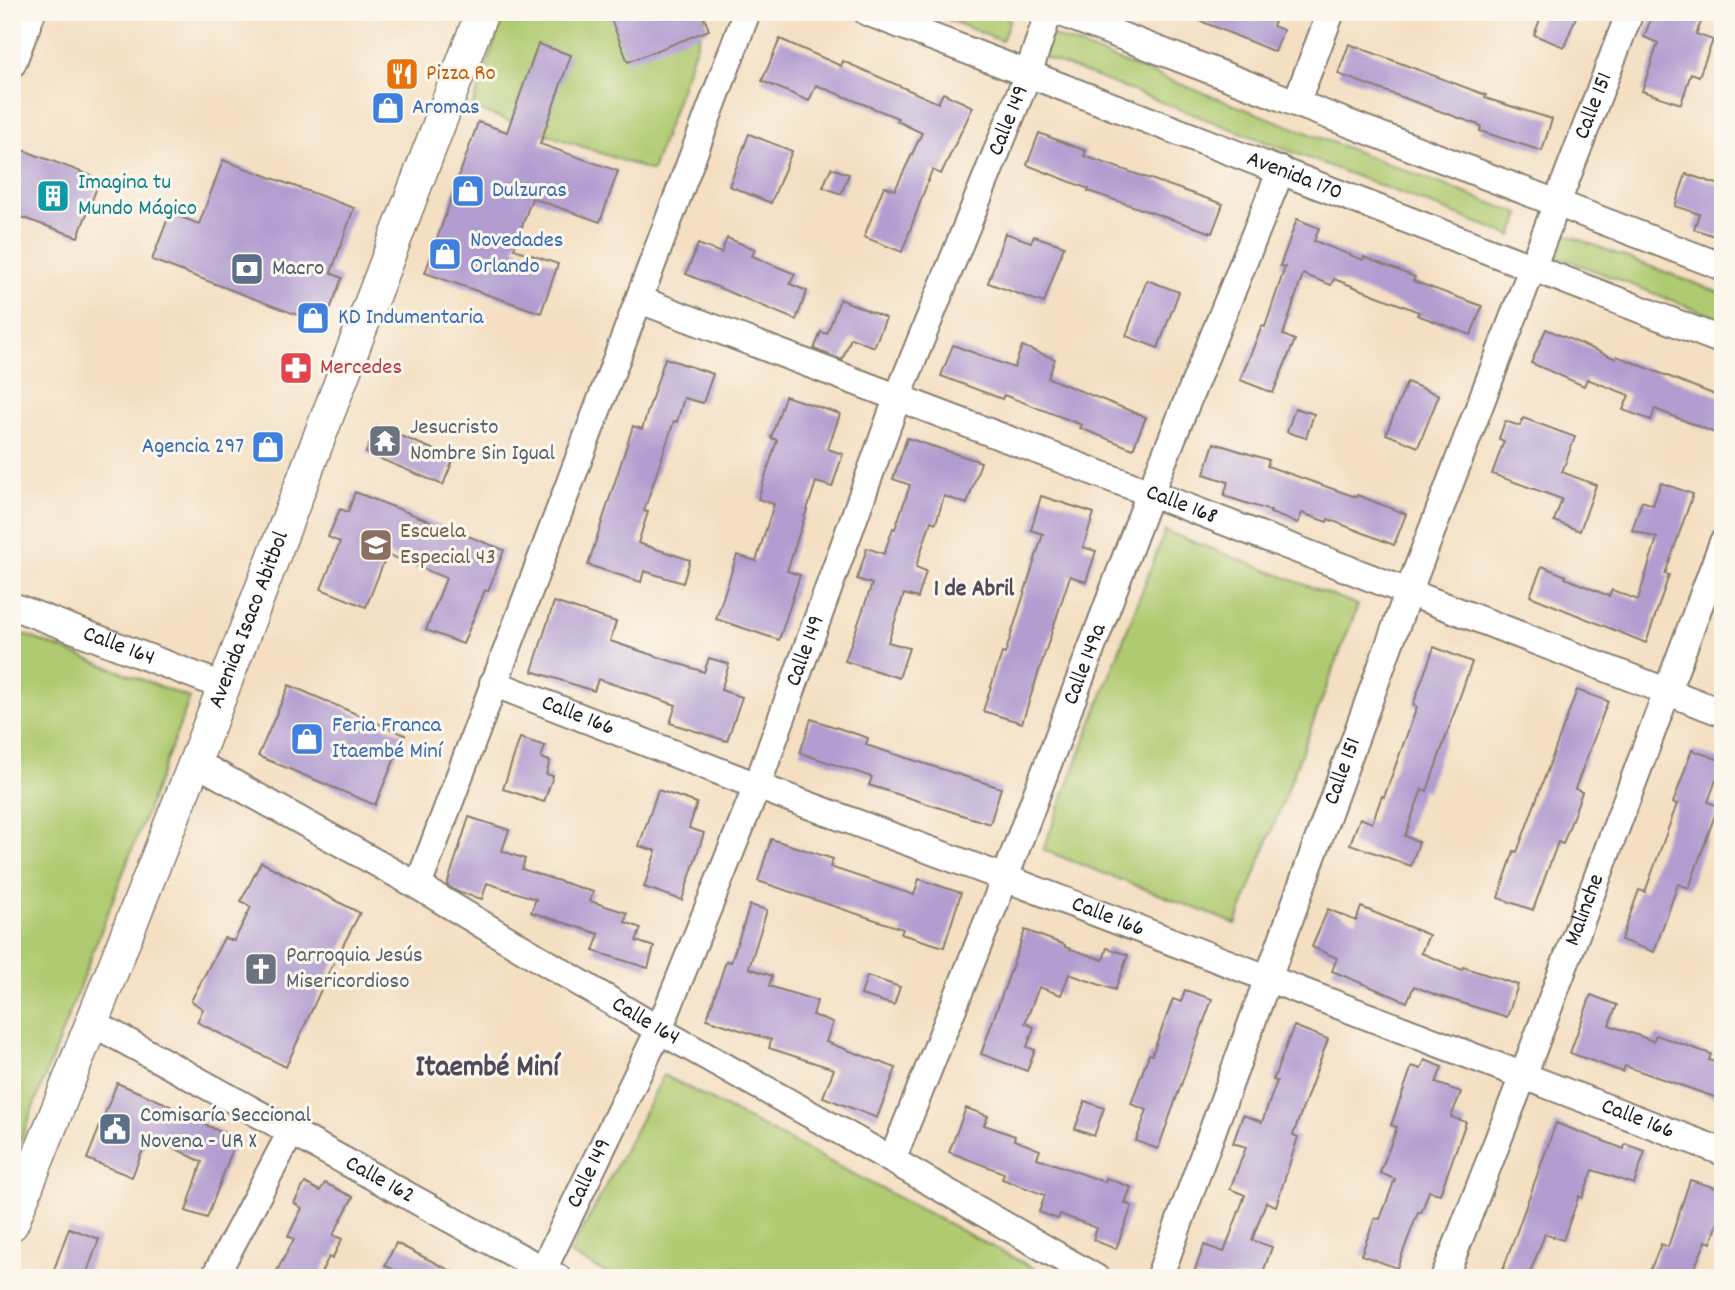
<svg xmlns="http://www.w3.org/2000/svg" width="1735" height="1290" font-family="Dekko,sans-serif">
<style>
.green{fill:#afca70;stroke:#667346;stroke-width:2}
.building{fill:#b19dd0}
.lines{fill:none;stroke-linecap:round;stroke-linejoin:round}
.minor-casing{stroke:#887e70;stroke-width:30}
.major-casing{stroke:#887e70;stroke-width:35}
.minor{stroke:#fff;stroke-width:26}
.major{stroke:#fff;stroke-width:32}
.labels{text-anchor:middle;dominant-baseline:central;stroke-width:6;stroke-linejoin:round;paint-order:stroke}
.food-label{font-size:23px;fill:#c56008;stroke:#fbf7ec;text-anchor:start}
.street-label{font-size:23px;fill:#1c1c1c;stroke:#fbf7ec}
.shop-label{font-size:23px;fill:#366cbe;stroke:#fbf7ec;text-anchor:start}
.culture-label{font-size:23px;fill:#0d838f;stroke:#fbf7ec;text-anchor:start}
.service-label{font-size:23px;fill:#4e5e75;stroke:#fbf7ec;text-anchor:start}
.health-label{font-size:23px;fill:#be3a42;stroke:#fbf7ec;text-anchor:start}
.worship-label{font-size:23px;fill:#5b616d;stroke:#fbf7ec;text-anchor:start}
.education-label{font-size:23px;fill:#785e54;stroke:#fbf7ec;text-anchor:start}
.neighbourhood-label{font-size:24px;font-weight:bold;fill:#50495b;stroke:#fbf7ec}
.district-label{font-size:30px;font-weight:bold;fill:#50495b;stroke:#fbf7ec}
</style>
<rect width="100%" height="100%" fill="#fbf7ec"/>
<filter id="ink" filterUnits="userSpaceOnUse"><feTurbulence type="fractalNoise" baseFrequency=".0143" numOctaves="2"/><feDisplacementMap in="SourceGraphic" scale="14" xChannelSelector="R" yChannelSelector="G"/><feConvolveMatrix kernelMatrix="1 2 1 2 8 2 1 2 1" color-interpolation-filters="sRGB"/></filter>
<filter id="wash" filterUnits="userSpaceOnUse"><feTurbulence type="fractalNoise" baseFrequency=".00686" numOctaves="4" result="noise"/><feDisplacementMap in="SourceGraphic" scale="28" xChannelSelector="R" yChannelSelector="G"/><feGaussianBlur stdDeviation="1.57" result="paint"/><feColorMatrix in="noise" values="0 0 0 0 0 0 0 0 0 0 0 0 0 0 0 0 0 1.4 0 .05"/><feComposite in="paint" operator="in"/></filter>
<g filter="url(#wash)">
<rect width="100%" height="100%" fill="#f4dfc3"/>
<g class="green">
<polygon points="505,12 708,12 652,171 472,108"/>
<polygon points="929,12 994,12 1010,19 1002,41"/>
<polygon points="1041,31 1520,214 1512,236 1033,53"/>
<polygon points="1557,231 1723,294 1723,320 1549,253"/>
<polygon points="1165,531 1358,605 1236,924 1043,850"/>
<polygon points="12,630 190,698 12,1163"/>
<polygon points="664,1075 1052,1278 616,1278 570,1254"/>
</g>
<g id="blocks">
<g class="building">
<polygon points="608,12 702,12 709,30 628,62"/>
<polygon points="1179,12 1264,12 1276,17 1273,26 1283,30 1275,52"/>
<polygon points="1543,12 1578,12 1564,47 1534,35"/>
<polygon points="1674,12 1698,12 1696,18 1702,20 1696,34 1713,40 1699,76 1691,73 1681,104 1642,91 1658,43 1644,37 1653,14 1671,21"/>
<polygon points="780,39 841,66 843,61 938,103 943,93 973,107 941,174 932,170 902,252 864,237 884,186 895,190 922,133 897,121 898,118 816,85 809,101 762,81"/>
<polygon points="538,44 571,55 540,144 618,171 600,222 532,198 514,249 558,264 541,313 425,273 478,122 507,132"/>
<polygon points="1349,44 1486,95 1485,98 1552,119 1542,151 1480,131 1481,126 1338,74"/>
<polygon points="1039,133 1086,151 1084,156 1223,204 1212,233 1088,191 1089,189 1027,165"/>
<polygon points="749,134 792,151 771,203 729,186"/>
<polygon points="12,146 100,179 78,237 12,214"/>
<polygon points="223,160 354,208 331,273 342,278 324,325 152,260 170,213 199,224"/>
<polygon points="831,168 849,174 841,194 823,187"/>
<polygon points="1686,174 1723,186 1723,219 1717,237 1694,229 1699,214 1675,206"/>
<polygon points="1297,219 1319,228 1314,241 1363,260 1364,257 1415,277 1413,281 1482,306 1471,335 1417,315 1419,312 1334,279 1331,285 1303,274 1283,335 1295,340 1273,393 1240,380 1262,326 1265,327 1285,267 1280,266"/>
<polygon points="1005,233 1031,242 1034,236 1064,246 1044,303 988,283"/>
<polygon points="727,238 755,249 752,256 795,274 790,284 807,291 796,320 686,274 698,244 721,253"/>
<polygon points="1147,280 1179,292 1158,348 1126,336"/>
<polygon points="840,299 886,318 874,347 851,338 842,360 814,349 821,332 827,334"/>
<polygon points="1546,329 1616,359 1617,356 1723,398 1723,436 1655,409 1651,420 1623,410 1629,395 1587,379 1584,386 1531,363"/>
<polygon points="953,345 1014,368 1022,346 1055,359 1048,378 1146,417 1133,449 1080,428 1082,425 1004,395 1002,399 941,376"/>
<polygon points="665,358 713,374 703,403 684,398 677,422 674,421 644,511 648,512 638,543 690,560 683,583 644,571 641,582 588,565 633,426 642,429"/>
<polygon points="1407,382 1439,395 1418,447 1386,434"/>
<polygon points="785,396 840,414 828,449 843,454 832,487 816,482 787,571 800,575 779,640 716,619 737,555 756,561 774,504 758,499 777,440 771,438"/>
<polygon points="1295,408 1314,414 1306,438 1287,432"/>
<polygon points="1523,418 1575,437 1562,472 1596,485 1580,531 1554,521 1562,499 1492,474 1504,441 1499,439 1505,421 1520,426"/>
<polygon points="377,426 454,458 443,485 366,453"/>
<polygon points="907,438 981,462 967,504 944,496 936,523 931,521 916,567 926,571 918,598 904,594 888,642 909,648 899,678 845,661 872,584 857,579 867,548 884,554 893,528 895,529 910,485 893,479"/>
<polygon points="1214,443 1269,460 1267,466 1356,497 1357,495 1406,514 1394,545 1328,519 1327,522 1302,513 1298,523 1270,513 1271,511 1224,496 1228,482 1204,474"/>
<polygon points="1661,483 1693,494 1665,574 1669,575 1646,643 1530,596 1542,566 1566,576 1565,578 1609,596 1612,590 1638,600 1657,538 1632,530 1642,501 1653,505"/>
<polygon points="355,492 504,550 488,591 485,590 463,644 426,630 446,578 387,554 366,607 321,589 340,542 328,537 340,509 348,512"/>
<polygon points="1041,496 1094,513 1083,547 1096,551 1086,582 1070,576 1022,723 983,711 1002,653 1005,654 1043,534 1031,530"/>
<polygon points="554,602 616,622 610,641 704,672 709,658 729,664 721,690 742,697 727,741 670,723 676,705 598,679 594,691 532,671"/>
<polygon points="1434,647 1472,662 1427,791 1422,789 1405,836 1419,842 1411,866 1350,844 1360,818 1372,823 1382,796 1384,797 1417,707 1413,705"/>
<polygon points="289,685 405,735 375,805 258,756"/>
<polygon points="1577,690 1608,701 1575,789 1582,792 1563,844 1558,842 1533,910 1498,898 1514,851 1517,852"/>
<polygon points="811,719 868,738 866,745 1001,788 990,824 869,785 872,777 800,753"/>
<polygon points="520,738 545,746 541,758 550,761 546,774 553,776 544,802 503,789"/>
<polygon points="1692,750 1723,761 1708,802 1718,806 1689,888 1678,884 1654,952 1621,940 1639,890 1645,892 1677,804 1673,803"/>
<polygon points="658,790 697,803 689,828 704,833 682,900 644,887 656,851 639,846"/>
<polygon points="469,817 509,830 502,851 525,859 522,869 593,892 590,901 627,913 625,922 641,928 636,941 654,947 648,968 593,951 599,934 531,912 536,899 487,883 482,899 458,892 447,885"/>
<polygon points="771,839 833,859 830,867 914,895 919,879 961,893 944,947 901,934 903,929 758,881"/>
<polygon points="261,862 360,913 329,972 286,1067 197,1022 203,1009 191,1001 224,938 234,941 251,907 241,901"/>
<polygon points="750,905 767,910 749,968 772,976 769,986 817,1001 813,1015 833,1022 826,1042 896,1068 877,1118 823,1097 834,1069 769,1048 771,1040 707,1019 726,961 731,962"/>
<polygon points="1361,907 1429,935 1421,953 1462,970 1463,967 1518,985 1507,1017 1436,995 1414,986 1407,1002 1332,971 1337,958 1312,947 1328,909 1356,921"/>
<polygon points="1025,930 1065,945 1065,947 1103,960 1107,948 1128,955 1115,990 1069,974 1061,995 1039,987 1025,1023 1034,1027 1027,1047 1035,1050 1027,1071 981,1054"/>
<polygon points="867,976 900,987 894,1005 861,995"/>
<polygon points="1185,990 1212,999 1158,1149 1136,1141 1147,1110 1131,1104 1149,1054 1152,1055 1173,999 1181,1002"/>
<polygon points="1591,995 1617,1005 1609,1025 1653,1041 1656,1035 1711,1054 1709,1060 1723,1065 1723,1100 1625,1066 1623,1072 1570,1053"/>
<polygon points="1294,1026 1328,1039 1293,1135 1298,1137 1276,1206 1266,1202 1252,1240 1272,1247 1261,1278 1192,1278 1204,1245 1224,1252 1245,1195 1230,1189 1246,1147 1233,1143 1243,1115 1262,1122 1277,1081 1273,1080"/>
<polygon points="1425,1060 1442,1067 1436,1083 1461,1092 1451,1117 1466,1122 1440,1194 1429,1191 1421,1213 1418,1212 1397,1268 1361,1255 1375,1218 1380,1219 1395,1179 1380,1173 1397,1127 1391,1125 1412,1066 1421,1069"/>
<polygon points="117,1083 162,1102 236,1140 207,1218 186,1211 202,1162 149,1135 132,1177 87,1159"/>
<polygon points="1085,1101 1104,1108 1094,1136 1075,1129"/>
<polygon points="966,1108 988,1116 984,1125 1015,1136 1014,1140 1040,1150 1037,1158 1105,1182 1106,1178 1131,1187 1125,1203 1132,1206 1116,1249 1093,1240 1097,1228 1060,1214 1058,1219 1039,1212 1045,1195 1002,1179 1004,1173 949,1152"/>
<polygon points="1556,1123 1624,1149 1625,1144 1645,1151 1634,1184 1593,1170 1582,1198 1579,1196 1563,1240 1545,1234 1528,1278 1500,1278"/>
<polygon points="1690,1180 1723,1190 1723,1208 1711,1243 1706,1241 1690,1278 1647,1278 1661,1244 1668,1247"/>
<polygon points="305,1183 320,1191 325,1183 353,1197 333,1235 342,1239 332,1259 329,1257 318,1278 273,1278 294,1239 288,1236 302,1208 294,1203"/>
<polygon points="69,1228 99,1239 85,1278 51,1278"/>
<polygon points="396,1243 465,1278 408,1278 385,1265"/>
</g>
</g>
</g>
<g filter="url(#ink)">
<use href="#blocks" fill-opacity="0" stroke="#887e70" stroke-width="2"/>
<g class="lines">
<defs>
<g id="minor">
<path id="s1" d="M867,12L1723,341"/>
<polyline points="1059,12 1723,267"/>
<polyline points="12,64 32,12"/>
<polyline points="1296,103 1331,12"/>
<path id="s2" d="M640,300L1150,493L1723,713"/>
<path id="s3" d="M12,606L223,686"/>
<path id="s4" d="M493,683L757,786L1005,878L1723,1152"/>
<path id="s5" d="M195,762L418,886L659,1030L892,1160L1096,1278"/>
<polyline points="418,886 747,12"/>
<path id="s6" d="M91,1022L558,1278"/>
<path id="s7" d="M892,1160L1005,878L1150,493L1281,170"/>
<polyline points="214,1278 291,1132"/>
<path id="s8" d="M539,1278L659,1030L757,786L897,399L1028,74L1049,12"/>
<path id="s9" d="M1159,1278L1408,593L1630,12"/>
<path id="s10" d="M1444,1278L1523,1076L1723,542"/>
</g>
<g id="major">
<path id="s11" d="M12,1224L195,762L482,12"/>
</g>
</defs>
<use href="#minor" class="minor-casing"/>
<use href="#major" class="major-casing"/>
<use href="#minor" class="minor"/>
<use href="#major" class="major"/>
</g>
</g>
<defs>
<symbol id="restaurant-square" viewBox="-11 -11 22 22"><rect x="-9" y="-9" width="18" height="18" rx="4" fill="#e8710a" stroke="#fbf7ec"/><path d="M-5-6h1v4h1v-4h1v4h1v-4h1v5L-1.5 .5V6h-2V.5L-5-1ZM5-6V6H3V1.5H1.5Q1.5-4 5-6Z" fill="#fff"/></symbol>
<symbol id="shop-square" viewBox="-11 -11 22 22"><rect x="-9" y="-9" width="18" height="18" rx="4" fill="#3f7fe0" stroke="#fbf7ec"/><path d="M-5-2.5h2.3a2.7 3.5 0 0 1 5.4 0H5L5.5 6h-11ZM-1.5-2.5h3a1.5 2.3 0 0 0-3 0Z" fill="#fff"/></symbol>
<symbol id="building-square" viewBox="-11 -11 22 22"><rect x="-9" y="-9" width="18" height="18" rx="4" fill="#0f9aa8" stroke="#fbf7ec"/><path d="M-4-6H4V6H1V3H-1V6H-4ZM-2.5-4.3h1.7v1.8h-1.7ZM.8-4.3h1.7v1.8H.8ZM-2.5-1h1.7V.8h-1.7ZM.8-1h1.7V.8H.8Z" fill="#fff"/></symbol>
<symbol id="bank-square" viewBox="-11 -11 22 22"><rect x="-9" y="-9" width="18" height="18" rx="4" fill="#5c6f8a" stroke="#fbf7ec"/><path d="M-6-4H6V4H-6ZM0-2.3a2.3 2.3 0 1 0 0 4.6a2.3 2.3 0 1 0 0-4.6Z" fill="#fff"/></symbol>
<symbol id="pharmacy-square" viewBox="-11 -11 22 22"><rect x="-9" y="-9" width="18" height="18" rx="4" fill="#e0444e" stroke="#fbf7ec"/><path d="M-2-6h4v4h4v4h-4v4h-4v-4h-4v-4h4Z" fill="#fff"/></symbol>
<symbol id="temple-square" viewBox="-11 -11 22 22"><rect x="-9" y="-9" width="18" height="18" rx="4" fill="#6b7280" stroke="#fbf7ec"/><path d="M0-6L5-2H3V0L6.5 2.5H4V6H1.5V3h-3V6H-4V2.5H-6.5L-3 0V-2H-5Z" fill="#fff"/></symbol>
<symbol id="school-square" viewBox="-11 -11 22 22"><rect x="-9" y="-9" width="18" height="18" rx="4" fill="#8d6e63" stroke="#fbf7ec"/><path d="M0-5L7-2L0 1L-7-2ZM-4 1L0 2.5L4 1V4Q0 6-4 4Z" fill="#fff"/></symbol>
<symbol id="church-square" viewBox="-11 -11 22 22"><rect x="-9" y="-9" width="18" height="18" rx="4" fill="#6b7280" stroke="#fbf7ec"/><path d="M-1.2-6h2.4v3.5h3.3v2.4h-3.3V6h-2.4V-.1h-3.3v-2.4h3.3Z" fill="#fff"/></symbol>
<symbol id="civic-square" viewBox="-11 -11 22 22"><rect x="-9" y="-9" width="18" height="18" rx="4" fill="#5c6f8a" stroke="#fbf7ec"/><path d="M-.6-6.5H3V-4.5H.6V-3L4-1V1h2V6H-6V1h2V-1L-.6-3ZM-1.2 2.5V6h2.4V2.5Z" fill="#fff"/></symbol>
</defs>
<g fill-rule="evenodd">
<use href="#restaurant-square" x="383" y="55" width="38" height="38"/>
<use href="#shop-square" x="369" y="89" width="38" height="38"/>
<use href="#shop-square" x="449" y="172" width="38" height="38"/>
<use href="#building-square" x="34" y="177" width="38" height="38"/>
<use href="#shop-square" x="426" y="235" width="38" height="38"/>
<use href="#bank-square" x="228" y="250" width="38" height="38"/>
<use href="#shop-square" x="294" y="299" width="38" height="38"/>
<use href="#pharmacy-square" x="277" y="349" width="38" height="38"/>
<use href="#temple-square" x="366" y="422" width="38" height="38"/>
<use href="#shop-square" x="249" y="428" width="38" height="38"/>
<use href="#school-square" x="357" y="526" width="38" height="38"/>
<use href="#shop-square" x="288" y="720" width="38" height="38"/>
<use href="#church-square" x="242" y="950" width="38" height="38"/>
<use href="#civic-square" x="96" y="1110" width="38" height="38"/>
</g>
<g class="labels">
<g class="food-label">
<text x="426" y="74">Pizza Ro</text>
</g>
<g class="street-label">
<text stroke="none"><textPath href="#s9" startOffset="1250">Calle 151</textPath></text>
<text stroke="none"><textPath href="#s8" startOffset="1250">Calle 149</textPath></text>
<text stroke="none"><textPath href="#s1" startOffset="458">Avenida 170</textPath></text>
<text stroke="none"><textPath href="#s2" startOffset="579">Calle 168</textPath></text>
<text stroke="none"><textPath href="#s11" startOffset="649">Avenida Isaco Abitbol</textPath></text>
<text stroke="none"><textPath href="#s3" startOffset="114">Calle 164</textPath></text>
<text stroke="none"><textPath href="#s8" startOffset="682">Calle 149</textPath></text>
<text stroke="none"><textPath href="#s7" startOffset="532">Calle 149a</textPath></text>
<text stroke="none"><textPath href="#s4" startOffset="91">Calle 166</textPath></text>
<text stroke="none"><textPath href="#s9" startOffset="539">Calle 151</textPath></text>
<text stroke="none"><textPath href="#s10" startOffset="394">Malinche</textPath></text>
<text stroke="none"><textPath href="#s4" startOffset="658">Calle 166</textPath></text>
<text stroke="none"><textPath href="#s5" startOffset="520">Calle 164</textPath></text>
<text stroke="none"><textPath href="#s4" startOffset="1225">Calle 166</textPath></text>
<text stroke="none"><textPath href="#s8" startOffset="116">Calle 149</textPath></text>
<text stroke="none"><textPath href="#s6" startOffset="329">Calle 162</textPath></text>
</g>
<g class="shop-label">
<text x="412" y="108">Aromas</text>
<text x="492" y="191">Dulzuras</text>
<text x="470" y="241">Novedades<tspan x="470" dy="26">Orlando</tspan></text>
<text x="338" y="318">KD Indumentaria</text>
<text x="244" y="447" text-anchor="end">Agencia 297</text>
<text x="332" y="726">Feria Franca<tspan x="332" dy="26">Itaembé Miní</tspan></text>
</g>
<g class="culture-label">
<text x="78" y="183">Imagina tu<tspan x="78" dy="26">Mundo Mágico</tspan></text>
</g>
<g class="service-label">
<text x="272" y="269">Macro</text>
<text x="140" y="1116">Comisaría Seccional<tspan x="140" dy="26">Novena - UR X</tspan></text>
</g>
<g class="health-label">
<text x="320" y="368">Mercedes</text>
</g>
<g class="worship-label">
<text x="410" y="428">Jesucristo<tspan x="410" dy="26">Nombre Sin Igual</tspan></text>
<text x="286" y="956">Parroquia Jesús<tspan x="286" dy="26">Misericordioso</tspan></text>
</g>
<g class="education-label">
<text x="400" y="532">Escuela<tspan x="400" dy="26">Especial 43</tspan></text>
</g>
<g class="neighbourhood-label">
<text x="974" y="590">1 de Abril</text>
</g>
<g class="district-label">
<text x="487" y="1069">Itaembé Miní</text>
</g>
</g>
<rect width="1735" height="1290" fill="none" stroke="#fbf7ec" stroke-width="42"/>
</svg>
